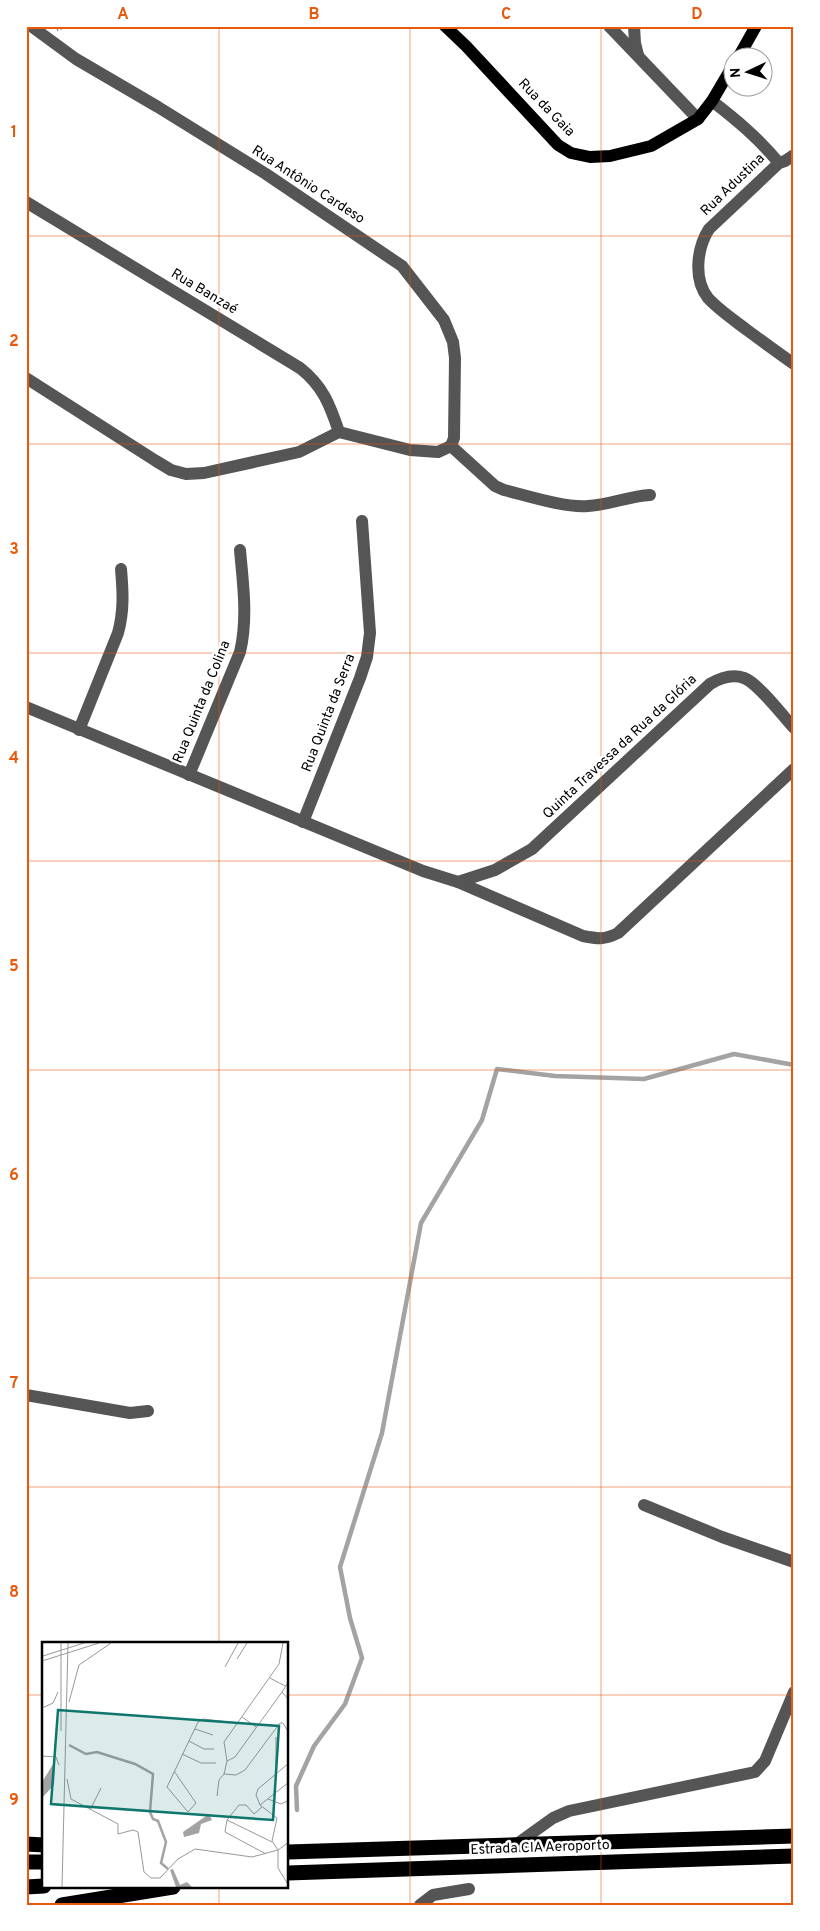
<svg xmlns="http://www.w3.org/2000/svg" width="820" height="1931" font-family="Overpass,sans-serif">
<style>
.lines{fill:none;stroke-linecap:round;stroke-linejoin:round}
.stream{stroke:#a3a3a3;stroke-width:4.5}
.path{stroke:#777;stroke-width:2.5;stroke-dasharray:1 2.5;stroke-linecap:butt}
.minor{stroke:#555;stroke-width:12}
.major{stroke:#000;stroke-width:12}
.highway{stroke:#000;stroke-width:15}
.grid{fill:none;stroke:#e8590c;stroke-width:1;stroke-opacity:0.55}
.labels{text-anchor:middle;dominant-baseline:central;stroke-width:5;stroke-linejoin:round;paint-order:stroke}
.street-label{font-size:14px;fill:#000;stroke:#fff}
.inset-river{fill:none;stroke:#a3a3a3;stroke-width:2.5}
.inset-road{fill:none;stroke:#999;stroke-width:1}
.view{fill:#0f766e;fill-opacity:0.15;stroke:#0f766e;stroke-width:2.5}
.inset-edge{fill:none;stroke:#000;stroke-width:2.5}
.neatline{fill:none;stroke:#e8590c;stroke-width:2}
.grid-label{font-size:16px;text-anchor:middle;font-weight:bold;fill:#e8590c}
</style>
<rect width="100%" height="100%" fill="#fff"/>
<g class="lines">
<polyline class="stream" points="297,1810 296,1786 314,1746 345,1704 362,1658 350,1618 340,1567 382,1433 421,1223 482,1120 497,1069 555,1076 644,1079 734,1054 794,1065"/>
<polyline class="path" points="57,30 69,26"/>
<g class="minor">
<polyline points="31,26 76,59 158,107 266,174 402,266 444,320 453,342 455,358 454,438 451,446"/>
<polyline points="609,26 698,119"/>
<polyline points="634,26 635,43 638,55"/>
<path d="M712,101C738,121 758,138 779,163"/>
<path d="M794,155L785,161L779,163L709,229C697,248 693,279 708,298C719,310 734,320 747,330C762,341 778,353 794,364"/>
<path d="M26,202L300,368C323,386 330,405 339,432"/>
<polyline points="26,378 156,461 171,470 186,474 204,473 299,452 339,432 410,450 438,452 451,446"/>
<path d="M451,446L495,486L504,490C528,496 565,508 588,506C609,505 629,496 650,495"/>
<path d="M26,707L423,871L458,882L583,936C598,939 604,940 618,933L794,769"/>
<path d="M79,730L118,633C124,611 123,592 121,569"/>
<path d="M189,775L240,652C248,618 243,584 240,550"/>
<polyline points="303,822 360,678 367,657 370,633 362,521"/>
<path d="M458,882L495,870L532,849L710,684C720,678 733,674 744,678C758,683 783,716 794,728"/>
<polyline points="26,1395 130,1413 148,1411"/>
<polyline points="644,1505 722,1537 794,1562"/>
<polyline points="514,1846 553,1818 569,1811 755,1772 765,1761 794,1692"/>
<polyline points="420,1905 433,1895 469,1889"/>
</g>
<g class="major">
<polyline points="445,26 466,46 558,145 571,153 590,157 610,156 651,146 698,119 712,101 732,67"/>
<polyline points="738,58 756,26"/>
</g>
<g class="highway">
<polyline points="26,1844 44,1845"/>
<polyline points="288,1852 794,1836"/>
<polyline points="26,1862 44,1862"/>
<polyline points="288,1873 794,1856"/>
<polyline points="26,1887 44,1886"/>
<polyline points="62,1905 173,1887"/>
</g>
</g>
<path class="grid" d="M219,26V1644M410,26V1905M601,26V1905M26,236H794M26,444H794M26,653H794M26,861H794M26,1070H794M26,1278H794M26,1487H794M26,1695H44M288,1695H794M219,1887V1905"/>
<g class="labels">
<g class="street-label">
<text transform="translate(546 108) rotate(46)">Rua da Gaia</text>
<text transform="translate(308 185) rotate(33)">Rua Antônio Cardeso</text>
<text transform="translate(733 185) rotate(-44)">Rua Adustina</text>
<text transform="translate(204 292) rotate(31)">Rua Banzaé</text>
<text transform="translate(202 702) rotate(-68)">Rua Quinta da Colina</text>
<text transform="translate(329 713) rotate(-69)">Rua Quinta da Serra</text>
<text transform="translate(620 747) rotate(-43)">Quinta Travessa da Rua da Glória</text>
<text transform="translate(540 1848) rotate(-2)">Estrada CIA Aeroporto</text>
</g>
</g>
<g transform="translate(42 1642)">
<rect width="246" height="246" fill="#fff"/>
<path d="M13,119L12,143L0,156V140ZM167,172L170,178L159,182L157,191L142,195L141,190ZM131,227L138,243L145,240L150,245H134L128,228Z" fill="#a3a3a3"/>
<path class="inset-river" d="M27,103L44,112L55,110L93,122L111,132L108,170L111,177L116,179L124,200L119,221L126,227"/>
<path class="inset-road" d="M1,14L42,1M195,17L205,1M0,19L57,1M183,25L196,1M228,36L243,44M247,39L240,50L247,58M27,60L37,23L69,1M0,66L11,61L16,50M200,75L214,85M153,87L171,93M19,89V1M234,95V131M147,99L162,107H172M140,112L159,121H174M0,114L14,115L17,123M185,119L193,115L240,50M247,121L216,147L214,153L218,163L235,176L230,199L236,208V226L247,244M132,129L154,161L146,170L125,145L156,80L161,77L196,81M182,132L185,119L182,100L237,22L241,1M182,132L194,133L203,128L238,81H241L247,91M25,137L29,157L76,182V192L91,188L96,190L102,230L109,236H118L136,217L153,207L210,215L236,208L247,200M175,154L177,138L182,132M226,157L239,162L247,158M218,163L247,140M220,165L212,172L204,163H197L185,178L183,190L224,212M48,168L59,146M185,178L230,200M20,245L26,1"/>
<path class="view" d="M16,68L237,84L231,178L9,162Z"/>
<rect width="246" height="246" class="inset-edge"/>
</g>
<rect width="820" height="1931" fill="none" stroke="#ffffff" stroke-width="55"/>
<g transform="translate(748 72) rotate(266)"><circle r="24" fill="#ffffff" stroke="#999999"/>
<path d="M0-4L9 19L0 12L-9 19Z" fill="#000000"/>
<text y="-8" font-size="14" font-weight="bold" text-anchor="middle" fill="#000000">N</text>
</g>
<rect x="28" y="28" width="764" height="1876" class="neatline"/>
<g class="grid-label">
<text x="123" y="19">A</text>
<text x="314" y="19">B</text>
<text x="506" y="19">C</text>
<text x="697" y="19">D</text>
<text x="14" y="137">1</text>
<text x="14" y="346">2</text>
<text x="14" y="554">3</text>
<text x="14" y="763">4</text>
<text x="14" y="971">5</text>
<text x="14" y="1180">6</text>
<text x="14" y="1388">7</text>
<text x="14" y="1597">8</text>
<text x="14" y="1805">9</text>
</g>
</svg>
